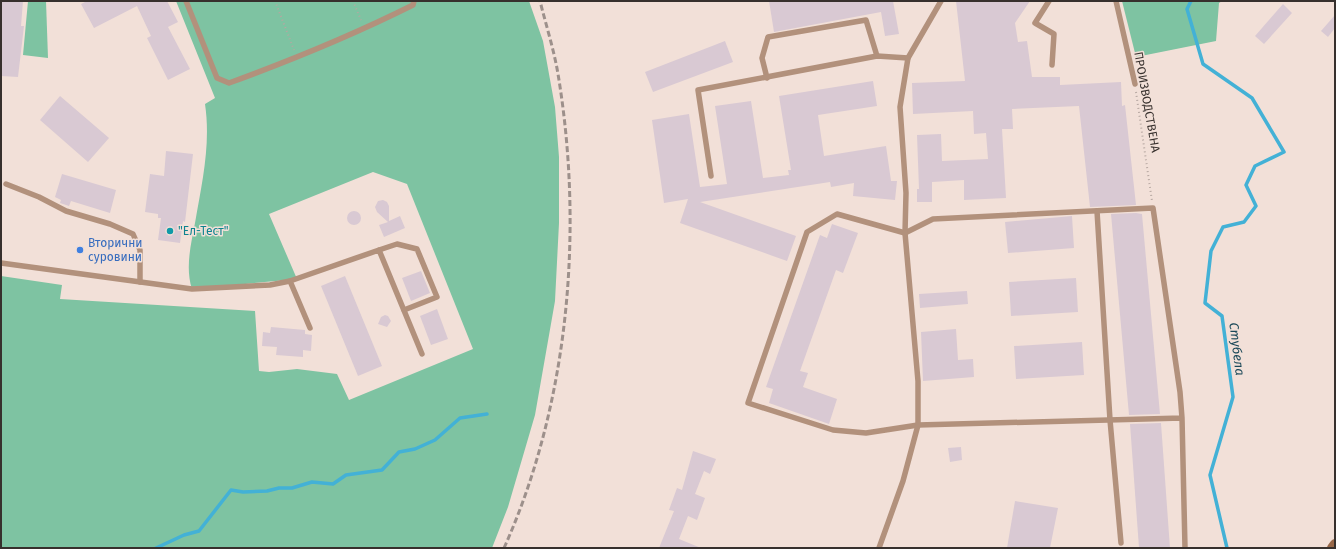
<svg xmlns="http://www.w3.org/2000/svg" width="1336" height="549" font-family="'Fira Sans',sans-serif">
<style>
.green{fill:#7ec3a2}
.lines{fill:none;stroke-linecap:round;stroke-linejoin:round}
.stream{stroke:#43b1d6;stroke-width:3.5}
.building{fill:#d9c9d3}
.path{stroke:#b6a7a1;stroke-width:2;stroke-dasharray:1 3;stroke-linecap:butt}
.lane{stroke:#b2917c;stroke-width:5.5}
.secondary{stroke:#986849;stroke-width:10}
.rail{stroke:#9d908b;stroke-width:3;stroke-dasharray:6 3;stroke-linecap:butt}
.culture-dot{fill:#0f9aa8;stroke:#f2e0d8;stroke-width:1.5}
.shop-dot{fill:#3f7fe0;stroke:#f2e0d8;stroke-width:1.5}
.labels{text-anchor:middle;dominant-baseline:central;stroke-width:3;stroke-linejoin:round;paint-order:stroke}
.street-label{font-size:12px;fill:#37302d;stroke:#f2e0d8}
.culture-label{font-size:12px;fill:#0d838f;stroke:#f2e0d8;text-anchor:start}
.shop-label{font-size:12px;fill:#366cbe;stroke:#f2e0d8;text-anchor:start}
.water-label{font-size:13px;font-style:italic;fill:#1a4858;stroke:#f2e0d8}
</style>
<rect width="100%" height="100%" fill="#f2e0d8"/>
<g class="green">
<polygon points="28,1 46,1 48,58 23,55"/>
<path d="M176,1H529L543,41L555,107L559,157V223L555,301L535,415L508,507L492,548H1V276L62,285L60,299L255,311L259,371L269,372L297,369L337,374L349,400L473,349L407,184L373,172L269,214L297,279L192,289C185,268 191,244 195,223C202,183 211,144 205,104L215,98Z"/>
<polygon points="1122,1 1222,1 1219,3 1216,41 1136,57"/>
</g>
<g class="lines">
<g class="stream">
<polyline points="1191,1 1187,9 1203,64 1252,98 1284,152 1255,166 1246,185 1256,206 1244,222 1223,227 1211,251 1205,303 1222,316 1233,397 1210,475 1227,548"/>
<polyline points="156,548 184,535 199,531 231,490 243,492 267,491 279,488 292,488 312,482 333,484 346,475 382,470 399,452 415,449 435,440 460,418 487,414"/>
</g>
</g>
<g class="building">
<polygon points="1,1 23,1 21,26 24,26 18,77 1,76"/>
<polygon points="87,1 167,1 178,22 168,27 190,69 168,80 147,38 151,36 137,6 94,28 81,4"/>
<polygon points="769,1 893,1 899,34 885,36 881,12 774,32"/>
<polygon points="956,1 1030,1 1015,23 1018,42 1027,41 1032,77 1060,77 1060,85 1121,82 1122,106 1125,105 1136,205 1090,207 1079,106 1012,109 1013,129 1002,129 1006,198 964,200 964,180 932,182 932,202 917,202 917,189 919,189 917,135 941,134 942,161 988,159 986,133 974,134 973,111 913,114 912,83 965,81"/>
<polygon points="1283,4 1292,13 1264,44 1255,36"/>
<polygon points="1335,15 1335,28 1328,37 1321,31"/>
<polygon points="725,41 733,62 653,92 645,72"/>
<polygon points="873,81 877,106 818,115 824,156 886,146 891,181 897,181 895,200 853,196 854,183 831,187 830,182 700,202 796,236 787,261 680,223 688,199 664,203 652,120 689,114 700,187 727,184 715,106 751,101 763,178 789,175 788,170 791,170 779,96"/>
<polygon points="60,96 109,138 88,162 40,120"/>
<polygon points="166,151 193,154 185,222 183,221 180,243 158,240 161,218 158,218 158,214 145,212 150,174 164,176"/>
<polygon points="62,174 116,190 110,213 71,201 69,206 60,203 61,200 55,197"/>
<polygon points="383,200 387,202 389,206 389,221 400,216 405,228 384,237 379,225 388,222 377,212 375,207 378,201"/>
<circle cx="354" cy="218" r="7"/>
<polygon points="1136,213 1142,214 1160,414 1129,415 1111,214"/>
<polygon points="1072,216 1074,248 1008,253 1005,222"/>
<polygon points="832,224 858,233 843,273 836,270 800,371 808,373 803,387 837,399 829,424 769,403 773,389 766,387 820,235 827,238"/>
<polygon points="421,271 430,293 411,301 402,278"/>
<polygon points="345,276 382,366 358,376 321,286"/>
<polygon points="1076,278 1078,312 1011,316 1009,282"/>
<polygon points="967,291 968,304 920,308 919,294"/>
<polygon points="437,309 448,339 431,345 420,316"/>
<polygon points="385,315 388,316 391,321 387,327 378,324 381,317"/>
<polygon points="271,327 305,330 305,334 312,335 311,351 303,350 303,357 276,355 277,347 262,346 263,332 270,333"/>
<polygon points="956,329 958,360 973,359 974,377 923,381 921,332"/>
<polygon points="1082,342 1084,375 1016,379 1014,346"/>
<polygon points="1161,423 1170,548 1139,548 1130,424"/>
<polygon points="961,447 962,460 950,462 948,448"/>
<polygon points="693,451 716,459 710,474 704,471 695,494 705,498 697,520 688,516 679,539 701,548 659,548 674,511 669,510 677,488 682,490"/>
<polygon points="1015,501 1058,508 1050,548 1007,548"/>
</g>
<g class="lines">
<g class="path">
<polyline points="275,1 294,50"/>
<polyline points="353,1 361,20"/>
<polyline points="1136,92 1152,201"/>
</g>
<g class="lane">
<path d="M186,1L217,78L229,83C292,60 353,35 413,5L414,1"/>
<polyline points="1049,1 1035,23 1054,34 1052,65"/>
<polyline points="1116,1 1135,84"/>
<polyline points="767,78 762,58 768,37 866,20 877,56"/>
<polyline points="711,176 698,90 877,56 908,58"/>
<polyline points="6,184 39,197 66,211 110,224 133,234 140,250 140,282"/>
<polyline points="1097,211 1110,420 1121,543"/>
<polyline points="379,250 397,244 417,249 437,297 404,310"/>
<polyline points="1,263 192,289 270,285 290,281 379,250 422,354"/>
<polyline points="290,281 310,328"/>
<polyline points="1182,418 918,425 866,433 833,430 748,403 807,232 837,214 905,233 933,219 1153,208 1180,392 1182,418 1185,548"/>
<polyline points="879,548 903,481 918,425 918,381 905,233 906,193 900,107 908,58 941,1"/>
</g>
<polyline class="secondary" points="1332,548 1335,544"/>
<path class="rail" d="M504,548C569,404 584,230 558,74C554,50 546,25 540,1"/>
</g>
<circle class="culture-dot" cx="170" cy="231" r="4"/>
<circle class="shop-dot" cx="80" cy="250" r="4"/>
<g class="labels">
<g class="street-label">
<text transform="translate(1147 102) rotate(80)">ПРОИЗВОДСТВЕНА</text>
</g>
<g class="culture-label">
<text x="178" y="231">"Ел-Тест"</text>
</g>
<g class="shop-label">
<text x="88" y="243">Вторични<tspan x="88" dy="14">суровини</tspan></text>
</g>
<g class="water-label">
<text transform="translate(1237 349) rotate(83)">Стубела</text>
</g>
</g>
<rect width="1336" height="549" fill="none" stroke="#37302d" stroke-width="4"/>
</svg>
